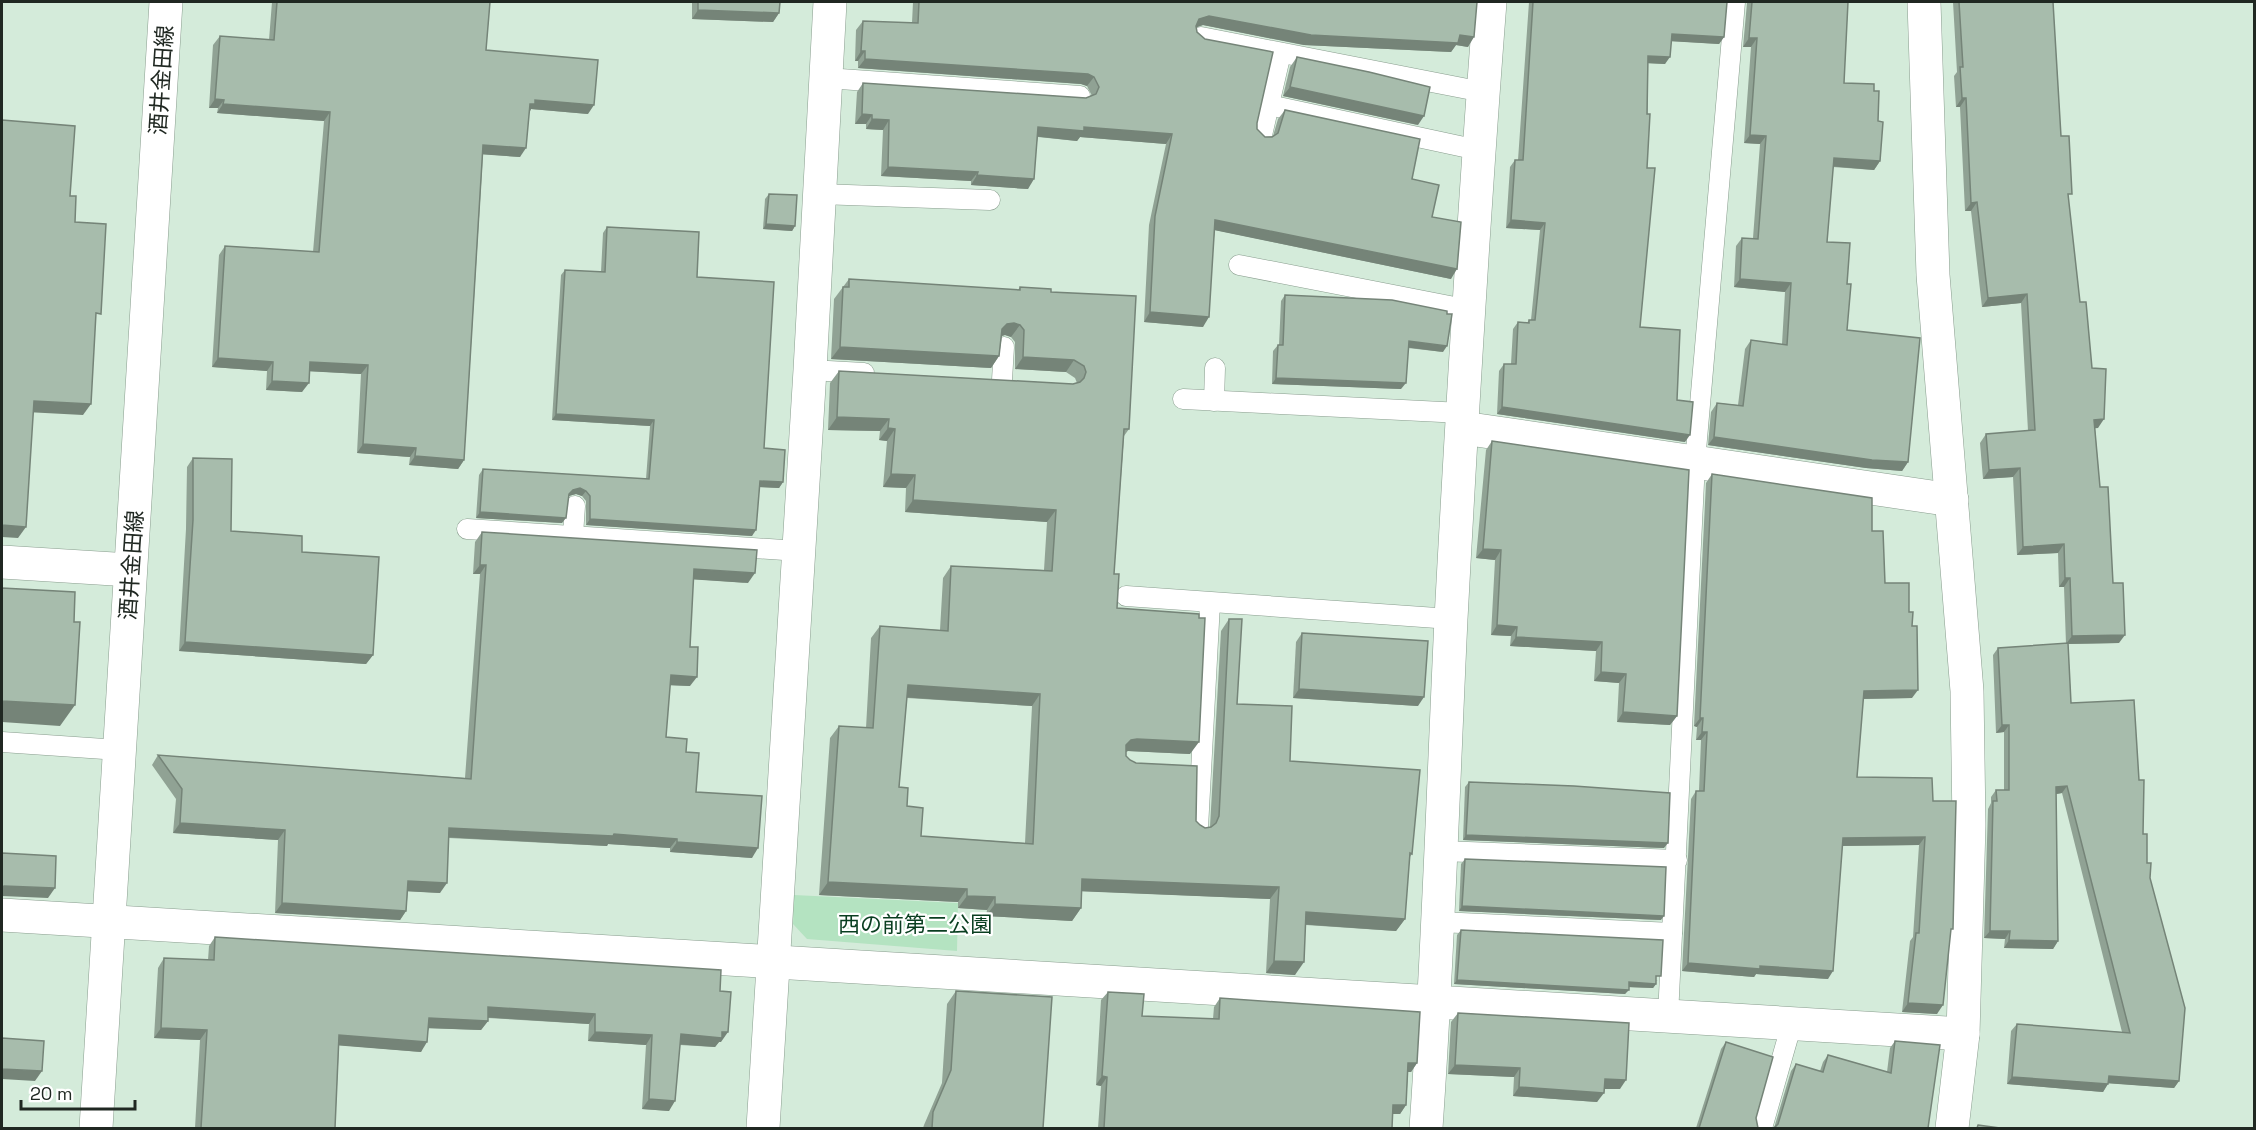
<svg xmlns="http://www.w3.org/2000/svg" width="2256" height="1130" font-family="'Space Grotesk','Noto Sans JP',sans-serif">
<style>
.green{fill:#b4e3c1}
.lines{fill:none;stroke-linecap:round;stroke-linejoin:round}
.service-casing{stroke:#899d8e;stroke-width:21}
.minor-casing{stroke:#899d8e;stroke-width:34}
.tertiary-casing{stroke:#899d8e;stroke-width:34}
.secondary-casing{stroke:#899d8e;stroke-width:34}
.service{stroke:#fff;stroke-width:20}
.minor{stroke:#fff;stroke-width:33}
.tertiary{stroke:#fff;stroke-width:33}
.secondary{stroke:#fff;stroke-width:33}
.wall{fill:#90a294;fill-rule:evenodd}
.shaded-wall{fill:#758478}
.building{fill:#a7bcac;stroke:#758478;stroke-width:1.5;fill-rule:evenodd}
.labels{text-anchor:middle;dominant-baseline:central;stroke-width:4.5;stroke-linejoin:round;paint-order:stroke}
.street-label{font-size:22px;fill:#202822;stroke:#fff}
.park-label{font-size:22px;fill:#093e20;stroke:#fff}
</style>
<rect width="100%" height="100%" fill="#d4ebda"/>
<polygon class="green" points="794,895 958,903 957,951 807,939 793,924"/>
<g class="lines">
<defs>
<g id="service">
<polyline points="1201,37 1483,92"/>
<polyline points="826,78 1080,96"/>
<polyline points="1269,105 1478,150"/>
<polyline points="1262,135 1281,53"/>
<polyline points="819,194 990,200"/>
<polyline points="1239,265 1470,310"/>
<polyline points="810,370 864,373"/>
<polyline points="1002,380 1004,347"/>
<polyline points="1183,399 1462,413"/>
<polyline points="1214,401 1215,368"/>
<polyline points="467,529 799,551"/>
<polyline points="573,535 575,506"/>
<polyline points="1126,596 1451,619"/>
<polyline points="2,742 119,750"/>
<polyline points="1198,828 1210,603"/>
<polyline points="1442,851 1677,860"/>
<polyline points="1439,922 1672,933"/>
<polyline points="1668,1016 1695,462 1735,2"/>
<polyline points="1762,1128 1792,1023"/>
</g>
<g id="minor">
<polyline points="1463,428 1952,500"/>
<polyline points="2,562 130,570"/>
<polyline points="2,915 1963,1034"/>
<polyline points="763,1128 810,370 830,2"/>
<path d="M1426,1128C1438,959 1443,789 1451,619C1462,413 1474,207 1490,2"/>
</g>
<polyline id="tertiary" points="1924,2 1933,275 1967,691 1969,825 1963,1034 1952,1128"/>
<polyline id="secondary" points="96,1128 166,2"/>
</defs>
<use href="#service" class="service-casing"/>
<use href="#minor" class="minor-casing"/>
<use href="#tertiary" class="tertiary-casing"/>
<use href="#secondary" class="secondary-casing"/>
<use href="#service" class="service"/>
<use href="#minor" class="minor"/>
<use href="#tertiary" class="tertiary"/>
<use href="#secondary" class="secondary"/>
</g>
<g class="wall">
<polygon points="272,2 490,2 486,50 588,114 531,109 529,113 520,157 483,154 464,460 458,469 409,465 410,457 357,453 361,374 309,371 302,392 266,390 267,371 212,367 219,255 225,246 313,252 324,121 217,113 218,108 209,108 213,45 220,36 269,40"/>
<polygon points="692,2 780,2 779,13 773,22 692,19"/>
<polygon points="913,2 1477,2 1468,47 1456,45 1451,52 1304,45 1203,25 1196,27 1197,32 1257,123 1257,129 1265,137 1273,136 1278,119 1285,110 1412,179 1432,217 1451,279 1215,230 1203,327 1144,322 1149,225 1166,144 1080,137 1077,141 1038,137 1028,189 971,185 971,181 881,176 883,130 866,129 866,124 855,124 857,92 863,83 1086,98 1092,96 1087,86 1081,84 858,68 858,61 855,61 856,30 863,21 912,23"/>
<polygon points="1529,2 1727,2 1724,37 1719,44 1672,41 1665,64 1648,63 1647,168 1640,327 1677,400 1685,442 1497,414 1499,371 1504,364 1511,364 1513,329 1518,322 1527,323 1529,320 1531,320 1540,230 1506,228 1510,167 1515,160 1518,160"/>
<polygon points="1746,2 1848,2 1844,83 1874,91 1878,121 1880,161 1874,170 1833,167 1827,242 1847,284 1847,330 1908,462 1902,471 1866,468 1708,445 1711,412 1717,403 1738,405 1745,349 1751,340 1782,344 1785,292 1734,287 1736,246 1742,238 1753,238 1760,144 1744,143 1751,47 1743,47 1747,3"/>
<polygon points="1953,2 2053,2 2061,136 2080,302 2098,428 2095,428 2100,487 2113,583 2119,643 2068,644 2071,703 2139,780 2143,834 2147,863 2150,878 2179,1081 2174,1088 2108,1083 2103,1092 2007,1084 2011,1031 2017,1024 2122,1032 2062,793 2056,794 2058,941 2053,949 2004,948 2005,939 1984,938 1988,809 1991,803 1991,797 1996,790 2004,790 2004,732 1996,733 1993,655 1998,648 2066,644 2064,587 2059,587 2058,553 2017,555 2013,477 1983,479 1980,443 1986,434 2028,431 2021,303 1982,307 1971,211 1965,211 1960,107 1956,107 1954,76 1957,72"/>
<polygon points="1297,57 1418,125 1283,96 1290,67"/>
<polygon points="769,194 795,226 792,231 763,229 765,199"/>
<polygon points="607,227 697,277 764,448 783,482 779,488 760,487 752,536 586,525 586,501 582,496 576,494 568,496 562,523 476,518 479,475 483,469 646,479 650,426 552,420 561,275 565,270 601,272 603,233"/>
<path d="M849,279L1018,290L1020,287L1051,292L1129,429L1124,436L1114,574L1117,608L1190,754L1128,751L1126,752V756L1130,760L1196,821L1200,825L1205,828L1210,827L1221,631L1229,619L1237,704L1290,761L1412,854L1409,858L1405,919L1396,931L1306,925L1295,975L1266,973L1270,899L1082,891L1081,908L1072,921L986,916L987,910L958,908V902L819,895L830,738L839,726L866,728L871,638L880,626L940,630L943,578L951,566L1044,570L1047,522L905,512L906,488L883,487L887,441L879,440L880,431L828,430L830,383L839,371L1073,384L1077,383L1075,378L1066,372L1015,369V342L1011,337L1005,335L1002,336L999,356L991,368L831,359L834,299ZM907,698L1032,706L1025,843L921,836L907,806L899,787Z"/>
<polygon points="1285,295 1443,352 1408,348 1401,389 1272,384 1273,351 1278,345 1279,345 1281,301"/>
<polygon points="1492,441 1677,716 1670,725 1617,722 1619,683 1594,681 1596,651 1510,646 1511,636 1491,635 1495,560 1476,558 1486,450"/>
<polygon points="193,458 231,531 302,552 373,655 366,664 179,651 186,529 187,467"/>
<polygon points="1712,474 1872,531 1885,583 1909,612 1912,698 1863,699 1857,777 1933,801 1950,933 1937,1014 1902,1012 1910,941 1913,937 1919,845 1842,846 1828,979 1756,974 1754,977 1682,971 1691,799 1696,791 1699,791 1701,740 1696,740 1697,727 1694,726 1706,483"/>
<polygon points="482,532 748,583 693,579 690,647 690,686 670,685 666,737 686,752 696,792 752,858 670,852 670,848 608,844 607,846 449,838 440,893 408,891 406,911 400,920 275,913 278,840 173,833 176,799 152,765 158,755 465,778 480,574 473,574 475,542"/>
<polygon points="1302,633 1418,706 1293,698 1296,642"/>
<polygon points="1469,782 1664,848 1463,840 1465,787"/>
<polygon points="1465,859 1661,920 1459,911 1461,864"/>
<polygon points="1461,930 1658,981 1656,981 1656,984 1653,988 1629,987 1625,994 1454,984 1457,935"/>
<polygon points="215,937 720,991 721,1042 719,1042 715,1047 680,1045 669,1111 642,1109 646,1045 588,1041 589,1024 488,1018 488,1021 481,1030 429,1028 421,1052 339,1045 335,1128 195,1128 200,1040 154,1038 158,968 164,958 208,960 209,946"/>
<polygon points="956,991 1043,1128 923,1128 924,1125 942,1083 947,1004"/>
<polygon points="1108,992 1142,1016 1213,1019 1214,1007 1220,998 1417,1063 1411,1072 1408,1072 1406,1105 1400,1114 1393,1114 1392,1128 1098,1128 1101,1086 1096,1085 1101,1000"/>
<polygon points="1458,1013 1620,1089 1604,1089 1597,1102 1513,1096 1514,1077 1448,1074 1451,1022"/>
<polygon points="1895,1041 1928,1128 1774,1128 1791,1071 1796,1064 1820,1071 1823,1062 1828,1055 1887,1072 1890,1048"/>
<polygon points="1726,1042 1756,1118 1758,1128 1696,1128 1721,1049"/>
</g>
<g class="shaded-wall">
<polygon points="698,10 779,13 773,22 692,19"/>
<polygon points="1209,16 1460,35 1474,37 1468,47 1456,45 1451,52 1304,45 1203,25 1192,29 1199,19"/>
<polygon points="1672,34 1724,37 1719,44 1667,41"/>
<polygon points="1749,38 1757,38 1751,47 1743,47"/>
<polygon points="861,51 865,51 858,61 855,61"/>
<polygon points="1648,56 1670,57 1665,64 1643,63"/>
<polygon points="865,59 1088,74 1094,77 1087,86 1081,84 858,68"/>
<polygon points="1290,87 1424,116 1418,125 1283,96"/>
<polygon points="1962,98 1966,98 1960,107 1956,107"/>
<polygon points="215,99 224,100 218,108 209,108"/>
<polygon points="535,100 594,105 588,114 531,109 529,113 530,104"/>
<polygon points="223,104 330,112 324,121 217,113"/>
<polygon points="862,114 872,115 866,124 855,124"/>
<polygon points="872,119 889,120 883,130 866,129"/>
<polygon points="1038,127 1084,127 1172,134 1166,144 1080,137 1077,141 1032,136"/>
<polygon points="1750,135 1766,136 1760,144 1744,143"/>
<polygon points="483,145 526,148 520,157 477,154"/>
<polygon points="1834,158 1880,161 1874,170 1828,166"/>
<polygon points="888,167 978,172 971,181 881,176"/>
<polygon points="977,175 1034,179 1028,189 971,185"/>
<polygon points="1977,202 1971,211 1965,211 1971,203"/>
<polygon points="1215,220 1457,269 1451,279 1209,229"/>
<polygon points="1511,220 1545,223 1540,230 1506,228"/>
<polygon points="766,224 795,226 792,231 763,229"/>
<polygon points="1740,279 1791,283 1785,292 1734,287"/>
<polygon points="2027,294 2021,303 1982,307 1988,298"/>
<polygon points="1150,312 1209,317 1203,327 1144,322"/>
<polygon points="1014,323 1020,325 1011,337 1005,335 998,337 1002,329 1007,324"/>
<polygon points="1409,341 1447,346 1443,352 1404,347"/>
<polygon points="840,347 999,356 991,368 831,359"/>
<polygon points="1023,357 1074,360 1066,372 1015,369"/>
<polygon points="218,358 273,362 267,371 212,367"/>
<polygon points="310,362 368,365 361,374 304,371"/>
<polygon points="1276,378 1406,383 1401,389 1272,384"/>
<polygon points="272,381 309,383 302,392 266,390"/>
<polygon points="34,401 91,404 83,415 26,412"/>
<polygon points="1502,407 1690,435 1685,442 1497,414"/>
<polygon points="556,414 654,420 650,426 552,420"/>
<polygon points="837,417 889,419 880,431 828,430"/>
<polygon points="2104,419 2098,428 2088,429 2094,420"/>
<polygon points="888,428 895,429 887,441 879,440"/>
<polygon points="1714,437 1908,462 1902,471 1866,468 1708,445"/>
<polygon points="363,444 416,448 410,457 357,453"/>
<polygon points="415,456 464,460 458,469 409,465"/>
<polygon points="2020,468 2013,477 1983,479 1989,470"/>
<polygon points="891,474 915,475 906,488 883,487"/>
<polygon points="760,481 783,482 779,488 756,487"/>
<polygon points="580,488 586,491 582,496 576,494 569,496 565,500 573,490"/>
<polygon points="913,500 1056,510 1047,522 905,512"/>
<polygon points="480,512 566,518 562,523 476,518"/>
<polygon points="590,519 756,530 752,536 586,525"/>
<polygon points="2,525 26,527 18,538 2,537"/>
<polygon points="2064,544 2058,553 2017,555 2023,547"/>
<polygon points="1483,549 1501,550 1495,560 1476,558"/>
<polygon points="480,565 486,565 480,574 473,574"/>
<polygon points="694,569 755,573 748,583 687,579"/>
<polygon points="2065,578 2070,578 2064,587 2059,587"/>
<polygon points="1497,625 1517,627 1511,636 1491,635"/>
<polygon points="2125,635 2119,643 2066,644 2072,636"/>
<polygon points="1516,637 1602,642 1596,651 1510,646"/>
<polygon points="185,642 373,655 366,664 179,651"/>
<polygon points="1601,672 1626,674 1619,683 1594,681"/>
<polygon points="671,675 697,677 690,686 664,685"/>
<polygon points="908,685 1040,694 1032,706 900,697"/>
<polygon points="1299,689 1424,697 1418,706 1293,698"/>
<polygon points="1918,690 1912,698 1858,699 1864,691"/>
<polygon points="2,701 75,705 60,726 2,722"/>
<polygon points="1623,712 1677,716 1670,725 1617,722"/>
<polygon points="1700,718 1703,718 1697,727 1694,726"/>
<polygon points="2002,725 2009,725 2004,732 1996,733"/>
<polygon points="1702,732 1707,732 1701,740 1696,740"/>
<polygon points="1137,739 1199,742 1190,754 1128,751 1122,753 1126,745 1131,740"/>
<polygon points="2067,786 2062,793 2051,795 2056,787"/>
<polygon points="180,823 285,830 278,840 173,833"/>
<polygon points="449,828 614,834 677,839 670,848 608,844 607,846 442,837"/>
<polygon points="1466,835 1668,843 1664,848 1463,840"/>
<polygon points="1925,837 1919,845 1837,846 1843,838"/>
<polygon points="677,842 758,848 752,858 670,852"/>
<polygon points="1082,879 1279,887 1270,899 1074,891"/>
<polygon points="408,881 447,883 440,893 401,891"/>
<polygon points="828,882 967,889 958,902 819,895"/>
<polygon points="4,886 55,888 48,898 2,896 2,888"/>
<polygon points="967,896 995,897 987,910 958,908"/>
<polygon points="282,903 406,911 400,920 275,913"/>
<polygon points="995,904 1081,908 1072,921 986,916"/>
<polygon points="1462,906 1664,916 1661,920 1459,911"/>
<polygon points="1306,912 1405,919 1396,931 1298,924"/>
<polygon points="1990,931 2010,931 2005,939 1984,938"/>
<polygon points="2009,940 2058,941 2053,949 2004,948"/>
<polygon points="1274,961 1304,962 1295,975 1266,973"/>
<polygon points="1688,963 1760,966 1833,971 1828,979 1756,974 1754,977 1682,971"/>
<polygon points="1457,980 1629,990 1625,994 1454,984"/>
<polygon points="1629,982 1656,984 1653,988 1626,987"/>
<polygon points="1908,1003 1943,1005 1937,1014 1902,1012"/>
<polygon points="488,1007 595,1014 589,1024 481,1017"/>
<polygon points="429,1018 488,1021 481,1030 423,1028"/>
<polygon points="161,1028 207,1030 200,1040 154,1038"/>
<polygon points="595,1032 652,1035 646,1045 588,1041"/>
<polygon points="728,1032 721,1042 719,1042 715,1047 674,1044 681,1034"/>
<polygon points="339,1035 427,1042 421,1052 333,1045"/>
<polygon points="1408,1063 1417,1063 1411,1072 1402,1072"/>
<polygon points="1455,1065 1520,1068 1514,1077 1448,1074"/>
<polygon points="2,1069 42,1071 35,1081 2,1079"/>
<polygon points="1102,1076 1107,1077 1101,1086 1096,1085"/>
<polygon points="2109,1076 2179,1081 2174,1088 2104,1083"/>
<polygon points="2012,1077 2108,1084 2103,1092 2007,1084"/>
<polygon points="1605,1079 1626,1080 1620,1089 1598,1089"/>
<polygon points="1519,1087 1604,1093 1597,1102 1513,1096"/>
<polygon points="649,1099 675,1101 669,1111 642,1109"/>
<polygon points="1393,1105 1406,1105 1400,1114 1387,1114"/>
</g>
<g class="building">
<polygon points="277,2 490,2 486,50 598,60 594,105 535,100 535,104 530,104 526,148 483,145 464,460 415,456 416,448 363,444 368,365 310,362 309,383 272,381 273,362 218,358 225,246 319,252 330,112 223,104 224,100 215,99 220,36 274,40"/>
<polygon points="698,2 780,2 779,13 698,10"/>
<polygon points="919,2 1477,2 1474,37 1460,35 1458,43 1311,35 1209,16 1199,19 1196,26 1197,32 1205,39 1273,52 1257,123 1257,129 1265,137 1272,137 1278,133 1285,110 1420,139 1412,179 1439,185 1432,217 1461,222 1457,269 1215,220 1209,317 1150,312 1155,216 1172,134 1084,127 1084,131 1038,127 1034,179 977,175 978,172 888,167 889,120 872,119 872,115 862,114 863,83 1086,98 1096,94 1099,87 1094,77 1088,74 865,59 865,51 861,51 863,21 918,23"/>
<polygon points="1533,2 1727,2 1724,37 1672,34 1670,57 1648,56 1647,114 1650,114 1647,168 1655,168 1640,327 1680,330 1677,400 1693,402 1690,435 1502,407 1504,364 1516,364 1518,322 1529,323 1529,320 1535,320 1545,223 1511,220 1515,160 1523,160"/>
<polygon points="1752,2 1848,2 1844,83 1874,84 1874,91 1879,91 1878,121 1883,122 1880,161 1834,158 1827,242 1850,243 1847,284 1851,284 1847,330 1920,338 1908,462 1872,460 1714,437 1717,403 1743,406 1751,340 1787,345 1791,283 1740,279 1742,238 1758,239 1766,136 1750,135 1757,38 1749,38"/>
<polygon points="1959,2 2053,2 2061,136 2069,136 2072,194 2068,194 2080,302 2086,302 2092,368 2106,369 2104,419 2094,420 2100,487 2108,487 2113,583 2123,583 2125,635 2072,636 2070,578 2065,578 2064,544 2023,547 2020,468 1989,470 1986,434 2035,430 2027,294 1988,298 1977,202 1971,203 1966,98 1962,98 1960,67 1963,67"/>
<polygon points="1297,57 1369,72 1430,87 1424,116 1290,87"/>
<polygon points="2,120 75,126 70,196 76,196 75,222 106,224 101,314 96,313 91,404 34,401 26,527 2,525"/>
<polygon points="769,194 797,195 795,226 766,224"/>
<polygon points="607,227 699,232 697,277 774,282 764,448 785,450 783,482 760,481 756,530 590,519 590,496 586,491 580,488 573,490 569,494 566,518 480,512 483,469 649,479 654,420 556,414 565,270 605,272"/>
<path d="M849,279L1020,290V287L1051,289V292L1136,296L1129,429H1124L1114,574H1119L1117,608L1199,614V618H1205L1199,742L1137,739L1131,740L1126,745V756L1130,760L1136,763L1197,766L1196,821L1200,825L1205,828L1211,827L1216,823L1219,816L1229,619H1242L1237,704L1292,706L1290,761L1420,770L1412,854L1410,853L1405,919L1306,912L1304,962L1274,961L1279,887L1082,879L1081,908L995,904V897L967,896V889L828,882L839,726L873,728L880,626L948,631L951,566L1052,571L1056,510L913,500L915,475L891,474L895,429L888,428L889,419L837,417L839,371L1073,384L1080,382L1084,378L1086,372L1084,366L1074,360L1023,357L1024,330L1020,325L1014,323L1007,324L1002,329L999,356L840,347L843,287H849ZM908,685L1040,694L1033,844L921,836L923,808L907,806L908,788L899,787Z"/>
<polygon points="1285,295 1392,300 1447,311 1447,314 1452,314 1447,346 1409,341 1406,383 1276,378 1278,345 1283,345"/>
<polygon points="1492,441 1689,470 1677,716 1623,712 1626,674 1601,672 1602,642 1516,637 1517,627 1497,625 1501,550 1483,549"/>
<polygon points="193,458 232,459 231,531 302,536 302,552 379,557 373,655 185,642 193,520"/>
<polygon points="1712,474 1872,498 1872,531 1883,531 1885,583 1909,583 1909,612 1913,612 1912,626 1917,626 1918,690 1864,691 1857,777 1932,778 1933,801 1956,801 1953,929 1951,929 1943,1005 1908,1003 1916,933 1919,933 1925,837 1843,838 1833,971 1760,966 1760,969 1688,963 1696,791 1704,791 1707,732 1702,732 1703,718 1700,718"/>
<polygon points="482,532 757,550 755,573 694,569 690,647 698,647 697,677 671,675 666,737 687,739 686,752 699,753 696,792 762,796 758,848 677,842 677,839 614,834 613,836 449,828 447,883 408,881 406,911 282,903 285,830 180,823 182,789 158,755 471,779 486,565 480,565"/>
<polygon points="2,588 75,592 74,622 80,622 75,705 2,701"/>
<polygon points="1302,633 1428,641 1424,697 1299,689"/>
<polygon points="2068,643 2071,703 2134,700 2139,780 2144,780 2143,834 2147,834 2147,863 2151,863 2150,878 2185,1008 2179,1081 2109,1076 2108,1084 2012,1077 2017,1024 2130,1033 2067,786 2056,787 2058,941 2009,940 2010,931 1990,931 1993,801 1997,801 1996,790 2009,790 2009,725 2002,725 1998,648"/>
<polygon points="1469,782 1574,786 1670,793 1668,843 1466,835"/>
<polygon points="2,853 56,856 55,888 4,886 2,888"/>
<polygon points="1465,859 1666,867 1664,916 1462,906"/>
<polygon points="1461,930 1663,940 1661,976 1656,976 1656,984 1629,982 1629,990 1457,980"/>
<polygon points="215,937 721,970 720,991 731,992 728,1032 722,1032 722,1038 681,1034 675,1101 649,1099 652,1035 595,1032 595,1014 488,1007 488,1021 429,1018 427,1042 339,1035 335,1128 201,1128 207,1030 161,1028 164,958 214,960"/>
<polygon points="956,991 1052,997 1043,1128 932,1128 933,1112 951,1070"/>
<polygon points="1108,992 1144,994 1142,1016 1219,1019 1220,998 1420,1012 1417,1063 1408,1063 1406,1105 1393,1105 1392,1128 1104,1128 1107,1077 1102,1076"/>
<polygon points="1458,1013 1629,1023 1626,1080 1605,1079 1604,1093 1519,1087 1520,1068 1455,1065"/>
<polygon points="2,1038 44,1041 42,1071 2,1069"/>
<polygon points="1895,1041 1940,1045 1928,1128 1774,1128 1778,1124 1796,1064 1823,1072 1828,1055 1891,1073"/>
<polygon points="1726,1042 1773,1057 1756,1118 1758,1128 1699,1128"/>
<polygon points="1978,1125 2000,1128 1977,1128"/>
</g>
<g class="labels">
<g class="street-label">
<text transform="translate(161 80) rotate(-86)">酒井金田線</text>
<text transform="translate(131 565) rotate(-86)">酒井金田線</text>
</g>
<g class="park-label">
<text x="915" y="924">西の前第二公園</text>
</g>
</g>
<rect width="2256" height="1130" fill="none" stroke="#202822" stroke-width="6"/>
<path d="M21 1100v9h114v-9" fill="none" stroke="#202822" stroke-width="3"/>
<text x="30" y="1100" font-size="18" fill="#202822" stroke="#ffffff" stroke-width="4.5" paint-order="stroke">20 m</text>
</svg>
